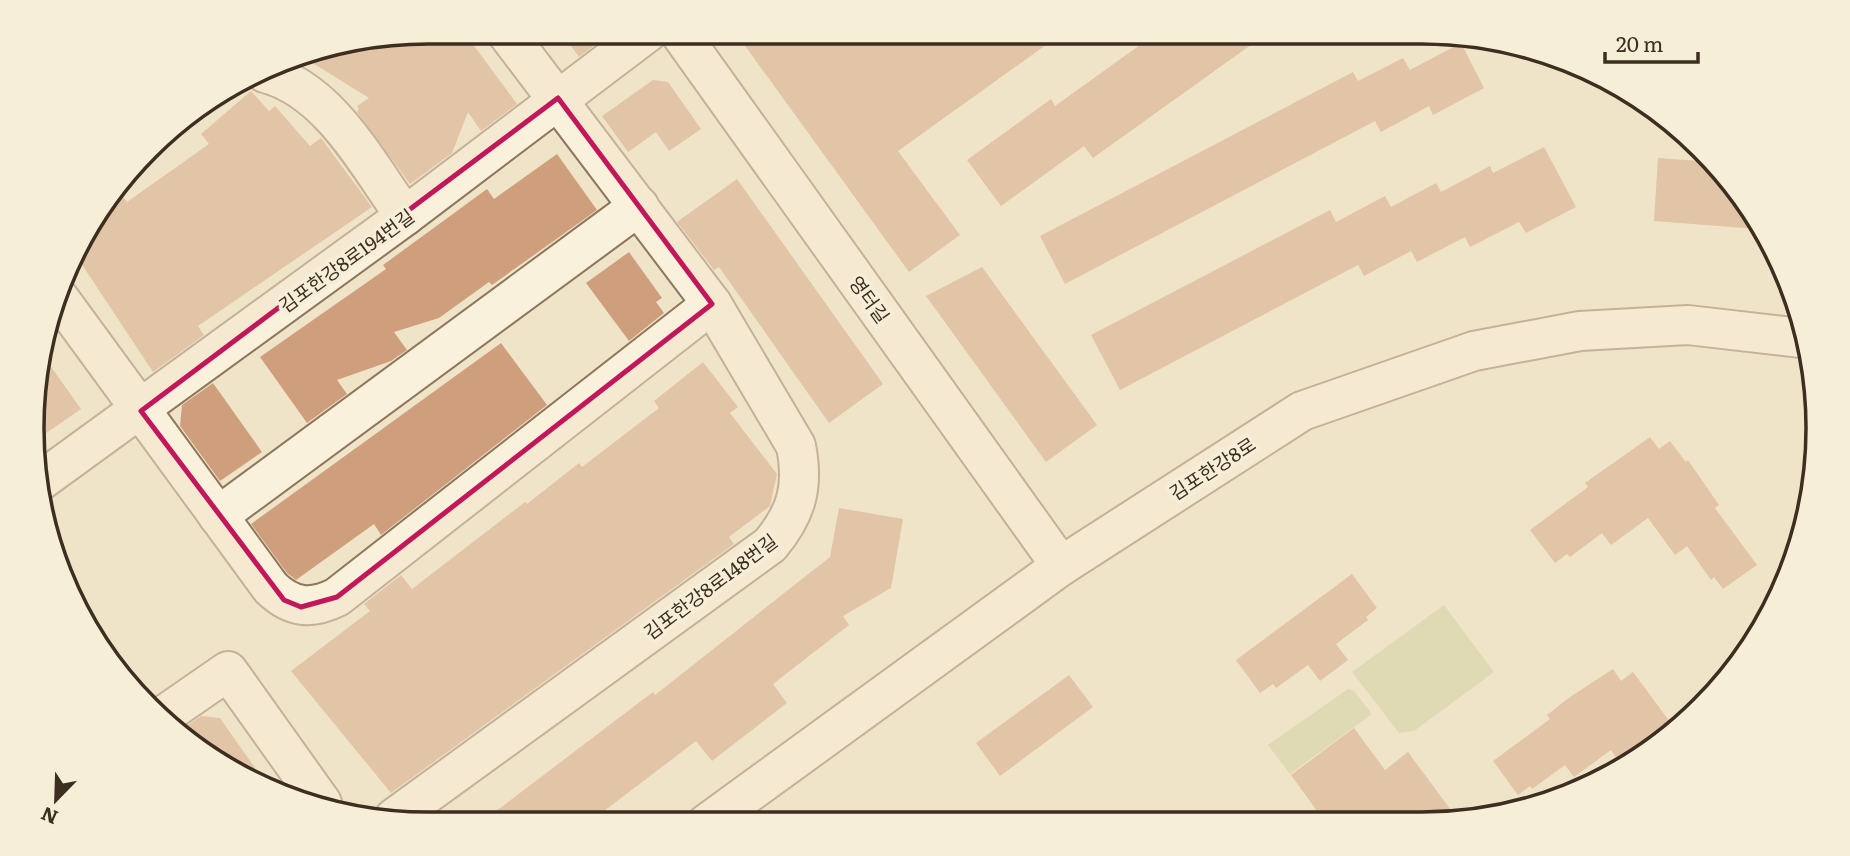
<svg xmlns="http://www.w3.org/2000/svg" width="1850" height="856" font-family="Literata,'Noto Sans KR',serif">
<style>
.green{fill:#c9cf9b}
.building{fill:#cf9f7d}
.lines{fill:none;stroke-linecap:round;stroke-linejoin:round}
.minor-casing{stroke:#8d765c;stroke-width:42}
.minor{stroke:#faf1dc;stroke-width:38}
.marked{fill:none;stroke:#c2185b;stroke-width:5;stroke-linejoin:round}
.labels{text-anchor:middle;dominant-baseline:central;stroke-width:7;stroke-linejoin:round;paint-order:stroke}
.street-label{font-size:19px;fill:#3d2e20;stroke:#f7eed8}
.rim{fill:none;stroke:#3d2e20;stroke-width:3.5}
</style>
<rect width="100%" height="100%" fill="#f0e4c8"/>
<g class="green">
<polygon points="1444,605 1494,672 1414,731 1399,733 1352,672"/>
<polygon points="1348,689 1354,691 1372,714 1290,774 1268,745"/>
</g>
<g class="building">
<polygon points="428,32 464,32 517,104 481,131 468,112 452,153 410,184 357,112 359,109 357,106 369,98 298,54"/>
<polygon points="561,32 612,32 579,57"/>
<polygon points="735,32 1064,32 898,151 960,235 909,272"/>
<polygon points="1158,32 1269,32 1093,158 1084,146 1001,206 967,160 1051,99 1055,106"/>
<polygon points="1461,43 1484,88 1433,115 1429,106 1381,132 1375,121 1065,284 1040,236 1353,72 1358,81 1403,58 1410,70"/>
<polygon points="653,80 668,82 701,129 669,151 656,132 628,152 602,116"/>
<polygon points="251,91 269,111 275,106 310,146 321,138 372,207 198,326 204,335 153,372 75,254 85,229 107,202 120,193 127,202 209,144 201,134"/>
<polygon points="1544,147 1576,207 1526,233 1519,222 1470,247 1465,237 1417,262 1411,251 1364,276 1358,265 1120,390 1091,335 1330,210 1336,222 1385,196 1391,207 1436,183 1441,192 1490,166 1493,173"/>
<polygon points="557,154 597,210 492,285 489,282 439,318 394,332 407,350 391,361 337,380 347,394 307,423 260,357 386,269 383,265 487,189 494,199"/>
<polygon points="1658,158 1712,162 1757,229 1654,221"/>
<polygon points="737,179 883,384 829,423 719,267 714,270 677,222"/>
<polygon points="629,252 662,298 656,302 664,313 629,341 586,283"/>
<polygon points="982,267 1097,425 1046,462 926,296"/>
<polygon points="501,343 547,405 381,535 374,524 296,580 287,573 251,524"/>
<polygon points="39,350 81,409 39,438"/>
<polygon points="703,362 738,407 730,413 777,474 770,506 729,537 734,544 391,793 291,671 370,611 364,604 401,575 412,589 525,502 527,504 579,463 582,467 659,408 654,401"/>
<polygon points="213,383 262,452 220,481 180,426 182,405"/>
<polygon points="1650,437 1659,449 1670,441 1686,462 1688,460 1719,505 1715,508 1757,565 1723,589 1714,577 1711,580 1687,546 1675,555 1648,518 1611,545 1602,533 1570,557 1567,554 1555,563 1530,530 1588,487 1585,483"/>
<polygon points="839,508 903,519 891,588 843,616 849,625 773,684 787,703 712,761 696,741 587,824 479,824 653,692 655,695 830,557"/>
<polygon points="1352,574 1377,608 1366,617 1368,620 1336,644 1348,660 1320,681 1308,665 1276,688 1273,684 1260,693 1236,660"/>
<polygon points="1613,669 1621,681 1633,672 1676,730 1664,742 1622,766 1611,750 1574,777 1565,765 1532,789 1530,786 1518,795 1493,761 1550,719 1547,715 1570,697"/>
<polygon points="1069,675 1093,707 1000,776 976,743"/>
<polygon points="201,716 220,718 272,792 177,733"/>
<polygon points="1354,728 1385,770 1408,752 1459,821 1325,822 1291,775"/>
</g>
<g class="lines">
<defs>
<g id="minor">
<polyline points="679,32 1061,566"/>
<path d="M265,73C330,90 367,164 405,216"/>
<path d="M59,298L271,588C292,608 311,610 337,597L712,304"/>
<polyline points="39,482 405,216 648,32"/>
<polyline points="218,516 639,206"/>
<polyline points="160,718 228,671 322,803"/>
<path d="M394,818L770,545C797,513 804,486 796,446L712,304L506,32"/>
<polyline points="706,824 1061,566 1302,411 1474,351 1580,331 1688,325 1801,338"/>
</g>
</defs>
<use href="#minor" class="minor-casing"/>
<use href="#minor" class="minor"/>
</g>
<path d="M0 0H1850V856H0ZM558,98L712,304L337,597L301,607L284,600L141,411Z" fill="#f0e4c8" fill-opacity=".55" fill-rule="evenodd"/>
<path class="marked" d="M558,98L712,304L337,597L301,607L284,600L141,411Z"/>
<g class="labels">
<g class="street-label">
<text transform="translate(346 260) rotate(-36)">김포한강8로194번길</text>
<text transform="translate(870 299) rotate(54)">영터길</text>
<text transform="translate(1212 468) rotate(-33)">김포한강8로</text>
<text transform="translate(710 586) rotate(-37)">김포한강8로148번길</text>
</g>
</g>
<path d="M0 0H1850V856H0ZM428 44H1422A384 384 0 0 1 1806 428V428A384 384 0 0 1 1422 812H428A384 384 0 0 1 44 428V428A384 384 0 0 1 428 44Z" fill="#f7eed8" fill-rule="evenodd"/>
<path class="rim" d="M428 44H1422A384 384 0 0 1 1806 428V428A384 384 0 0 1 1422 812H428A384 384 0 0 1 44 428V428A384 384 0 0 1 428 44Z"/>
<g transform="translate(56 800) rotate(203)" stroke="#f7eed8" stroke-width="5" paint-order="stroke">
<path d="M0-5L12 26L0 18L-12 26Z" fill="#3d2e20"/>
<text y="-10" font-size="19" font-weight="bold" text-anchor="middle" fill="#3d2e20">N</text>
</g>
<path d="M1605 52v10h93v-10" fill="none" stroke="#3d2e20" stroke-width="3.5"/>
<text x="1616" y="52" font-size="21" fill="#3d2e20" stroke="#f7eed8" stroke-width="5" paint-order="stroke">20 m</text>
</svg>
